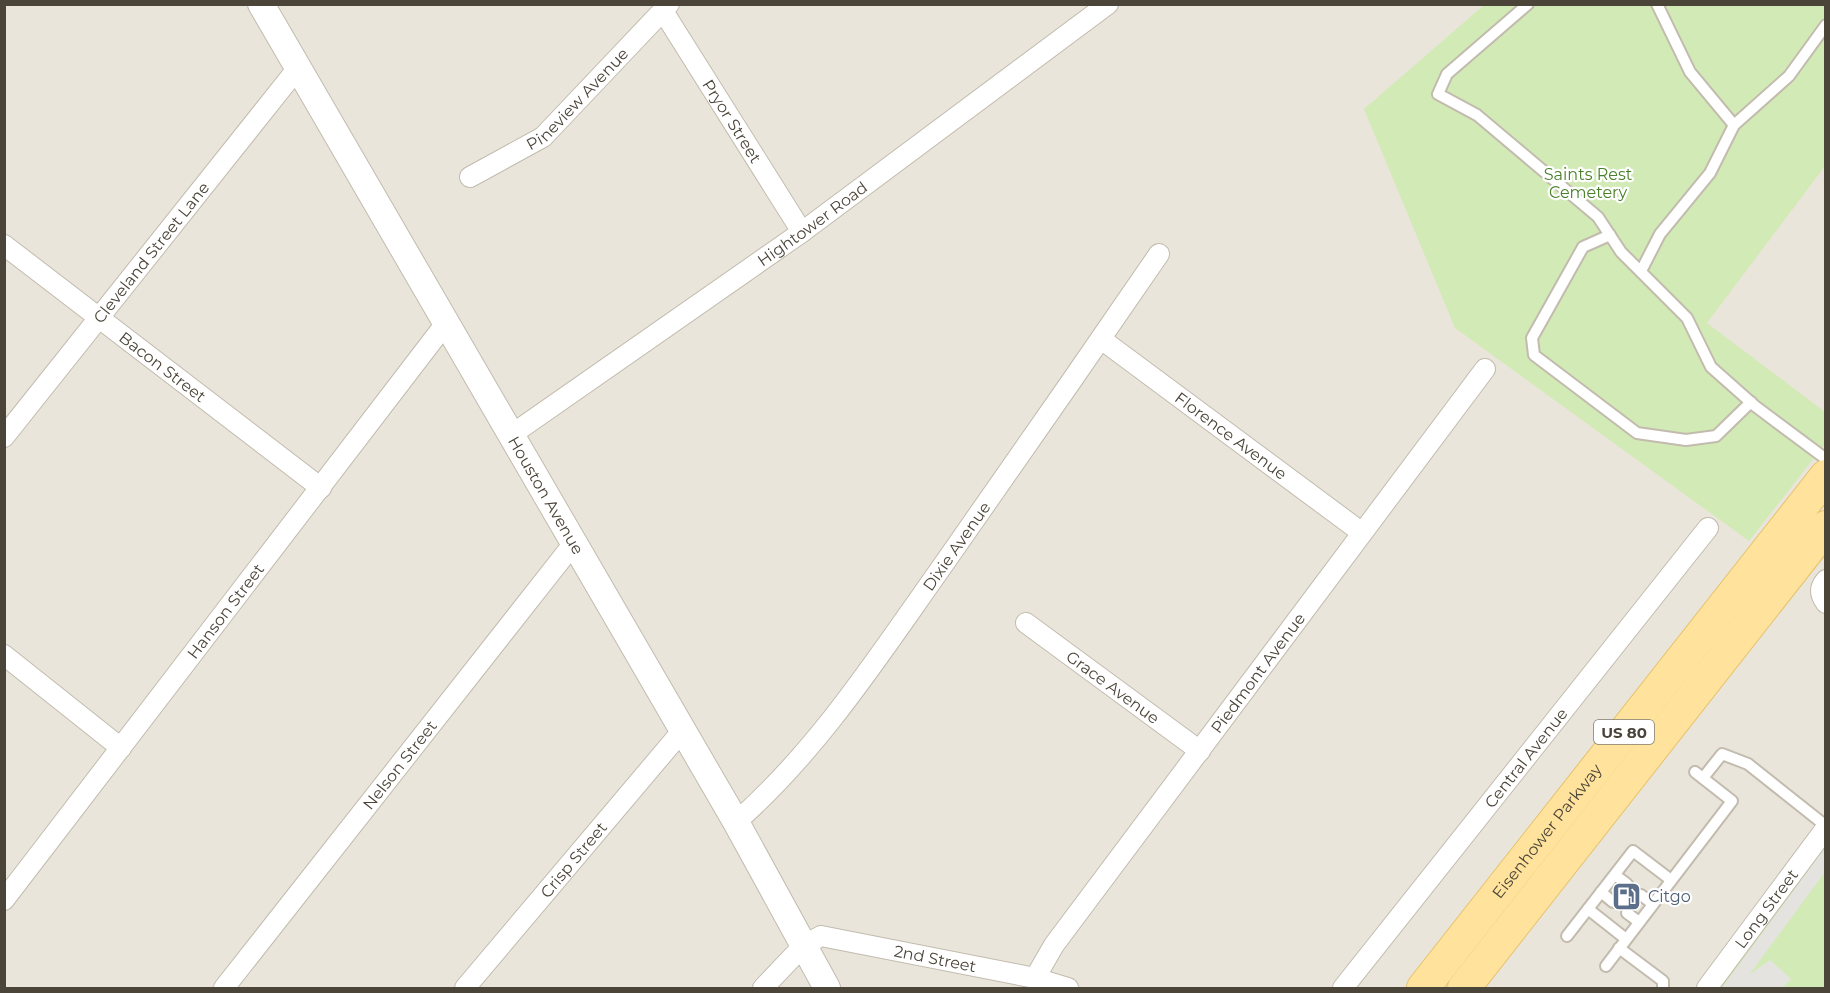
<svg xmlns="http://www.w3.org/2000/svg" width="1830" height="993" font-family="Montserrat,sans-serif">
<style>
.residential{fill:#eae5da}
.green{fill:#d2eab5}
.parking{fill:#e5e3e0}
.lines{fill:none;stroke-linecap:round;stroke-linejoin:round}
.service-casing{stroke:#c2bbae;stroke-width:14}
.minor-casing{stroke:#c2bbae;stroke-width:22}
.tertiary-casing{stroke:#c2bbae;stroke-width:28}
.primary-casing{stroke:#e6c16a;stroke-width:34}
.service{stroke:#fff;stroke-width:10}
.minor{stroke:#fff;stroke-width:20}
.tertiary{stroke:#fff;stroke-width:26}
.primary{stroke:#ffe39c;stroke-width:32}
.labels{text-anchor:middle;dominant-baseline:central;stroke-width:4.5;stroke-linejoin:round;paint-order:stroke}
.shield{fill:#fff;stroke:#817c74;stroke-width:1.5}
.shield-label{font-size:15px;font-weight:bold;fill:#4b4439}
.street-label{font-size:16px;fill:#4b4439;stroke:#fff}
.park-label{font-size:16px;fill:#4a7f2a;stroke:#fff}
.service-label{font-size:16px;fill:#4e5e75;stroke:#fff;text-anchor:start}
</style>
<rect width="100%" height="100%" fill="#f6f3ec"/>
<rect class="residential" x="5" y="5" width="1820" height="983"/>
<g class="green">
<polygon points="1484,5 1825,5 1825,166 1707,323 1825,412 1825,444 1749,541 1455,328 1364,109"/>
<polygon points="1825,845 1825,988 1715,988"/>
</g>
<polygon class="parking" points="1825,848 1825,872 1749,975 1770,960 1791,979 1782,988 1722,988"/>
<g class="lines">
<defs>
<g id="service">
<polyline points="1528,4 1447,74 1438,94 1477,115 1598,217 1621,252 1687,318 1711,367 1755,406 1826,459"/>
<polyline points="1734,125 1789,76 1826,25"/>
<polyline points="1610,235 1583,247 1532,338 1534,355 1637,433 1686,440 1716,436 1751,402"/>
<polyline points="1641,271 1660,234 1710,173 1734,125 1690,72 1657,4"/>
<polyline points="1703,778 1722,754 1748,764 1826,826"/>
<polyline points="1615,875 1627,884"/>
<polyline points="1601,892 1613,902"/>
<polyline points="1641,895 1653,904"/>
<polyline points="1588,909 1626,939"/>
<polyline points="1627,913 1639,922"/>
<polyline points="1567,936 1633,851 1671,880"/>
<polyline points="1619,948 1663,981 1663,988"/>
<polyline points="1606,966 1732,801 1695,772"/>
</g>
<g id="minor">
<path id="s1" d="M663,11L802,232"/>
<path id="s2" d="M470,177L543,137L669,4"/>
<path id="s3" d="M4,245L321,488"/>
<path id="s4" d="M1101,339L1361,532"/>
<path id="s5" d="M511,435L802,232L1108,4"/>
<path id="s6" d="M4,437L297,69"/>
<path d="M1826,580C1819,588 1820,595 1826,603"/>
<path id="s7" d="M1026,623L1200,751"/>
<polyline points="4,655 121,748"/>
<path id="s8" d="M736,822C818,750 878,657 941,568C1014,464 1087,359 1159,254"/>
<path id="s9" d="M4,900L446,323"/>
<path id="s10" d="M1035,978L1054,945L1485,369"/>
<path id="s11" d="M224,988L574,543"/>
<path id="s12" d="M465,988L682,731"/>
<path id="s13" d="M763,988L803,946L821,936L1035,978L1068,988"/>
<path id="s14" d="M1343,988L1708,528"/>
<path id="s15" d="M1707,988L1826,828"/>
</g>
<g id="tertiary">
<path id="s16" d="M261,4L736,822L827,988"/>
</g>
<g id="primary">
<path id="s17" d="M1423,988L1826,476"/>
<polyline points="1464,988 1826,527"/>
</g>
</defs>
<use href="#service" class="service-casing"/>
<use href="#minor" class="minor-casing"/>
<use href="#tertiary" class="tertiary-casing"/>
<use href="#primary" class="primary-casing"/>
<use href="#service" class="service"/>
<use href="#minor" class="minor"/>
<use href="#tertiary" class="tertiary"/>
<use href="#primary" class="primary"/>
</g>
<defs>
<symbol id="fuel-square" viewBox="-11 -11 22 22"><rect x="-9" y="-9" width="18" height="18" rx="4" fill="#5c6f8a" stroke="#fff"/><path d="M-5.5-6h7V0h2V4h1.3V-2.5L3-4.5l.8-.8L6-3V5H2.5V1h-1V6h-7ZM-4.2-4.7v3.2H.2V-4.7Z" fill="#fff"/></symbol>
</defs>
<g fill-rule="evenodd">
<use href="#fuel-square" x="1610" y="880" width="33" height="33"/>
</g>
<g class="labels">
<rect class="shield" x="1594" y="720" width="60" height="24" rx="4.5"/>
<g class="shield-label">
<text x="1624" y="732">US 80</text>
</g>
<g class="street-label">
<text stroke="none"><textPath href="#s2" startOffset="134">Pineview Avenue</textPath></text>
<text stroke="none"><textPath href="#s1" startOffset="130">Pryor Street</textPath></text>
<text stroke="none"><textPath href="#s5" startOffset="368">Hightower Road</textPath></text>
<text stroke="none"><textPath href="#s6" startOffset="236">Cleveland Street Lane</textPath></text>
<text stroke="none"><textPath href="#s3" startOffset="200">Bacon Street</textPath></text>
<text stroke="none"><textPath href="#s4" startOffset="162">Florence Avenue</textPath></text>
<text stroke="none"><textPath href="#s16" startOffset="568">Houston Avenue</textPath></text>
<text stroke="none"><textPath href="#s8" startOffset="354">Dixie Avenue</textPath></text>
<text stroke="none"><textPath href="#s9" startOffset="364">Hanson Street</textPath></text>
<text stroke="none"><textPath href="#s10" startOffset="378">Piedmont Avenue</textPath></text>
<text stroke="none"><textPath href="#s7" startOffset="108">Grace Avenue</textPath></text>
<text stroke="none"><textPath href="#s14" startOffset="294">Central Avenue</textPath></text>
<text stroke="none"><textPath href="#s11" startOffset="284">Nelson Street</textPath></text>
<text stroke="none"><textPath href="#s17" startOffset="200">Eisenhower Parkway</textPath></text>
<text stroke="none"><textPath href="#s12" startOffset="168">Crisp Street</textPath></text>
<text stroke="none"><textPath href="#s15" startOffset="99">Long Street</textPath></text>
<text stroke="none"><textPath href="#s13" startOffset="195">2nd Street</textPath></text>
</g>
<g class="park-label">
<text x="1588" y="174">Saints Rest<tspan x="1588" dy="18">Cemetery</tspan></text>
</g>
<g class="service-label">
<text x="1648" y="896">Citgo</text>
</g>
</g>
<rect width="1830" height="993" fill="none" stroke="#4b4439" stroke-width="12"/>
</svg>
